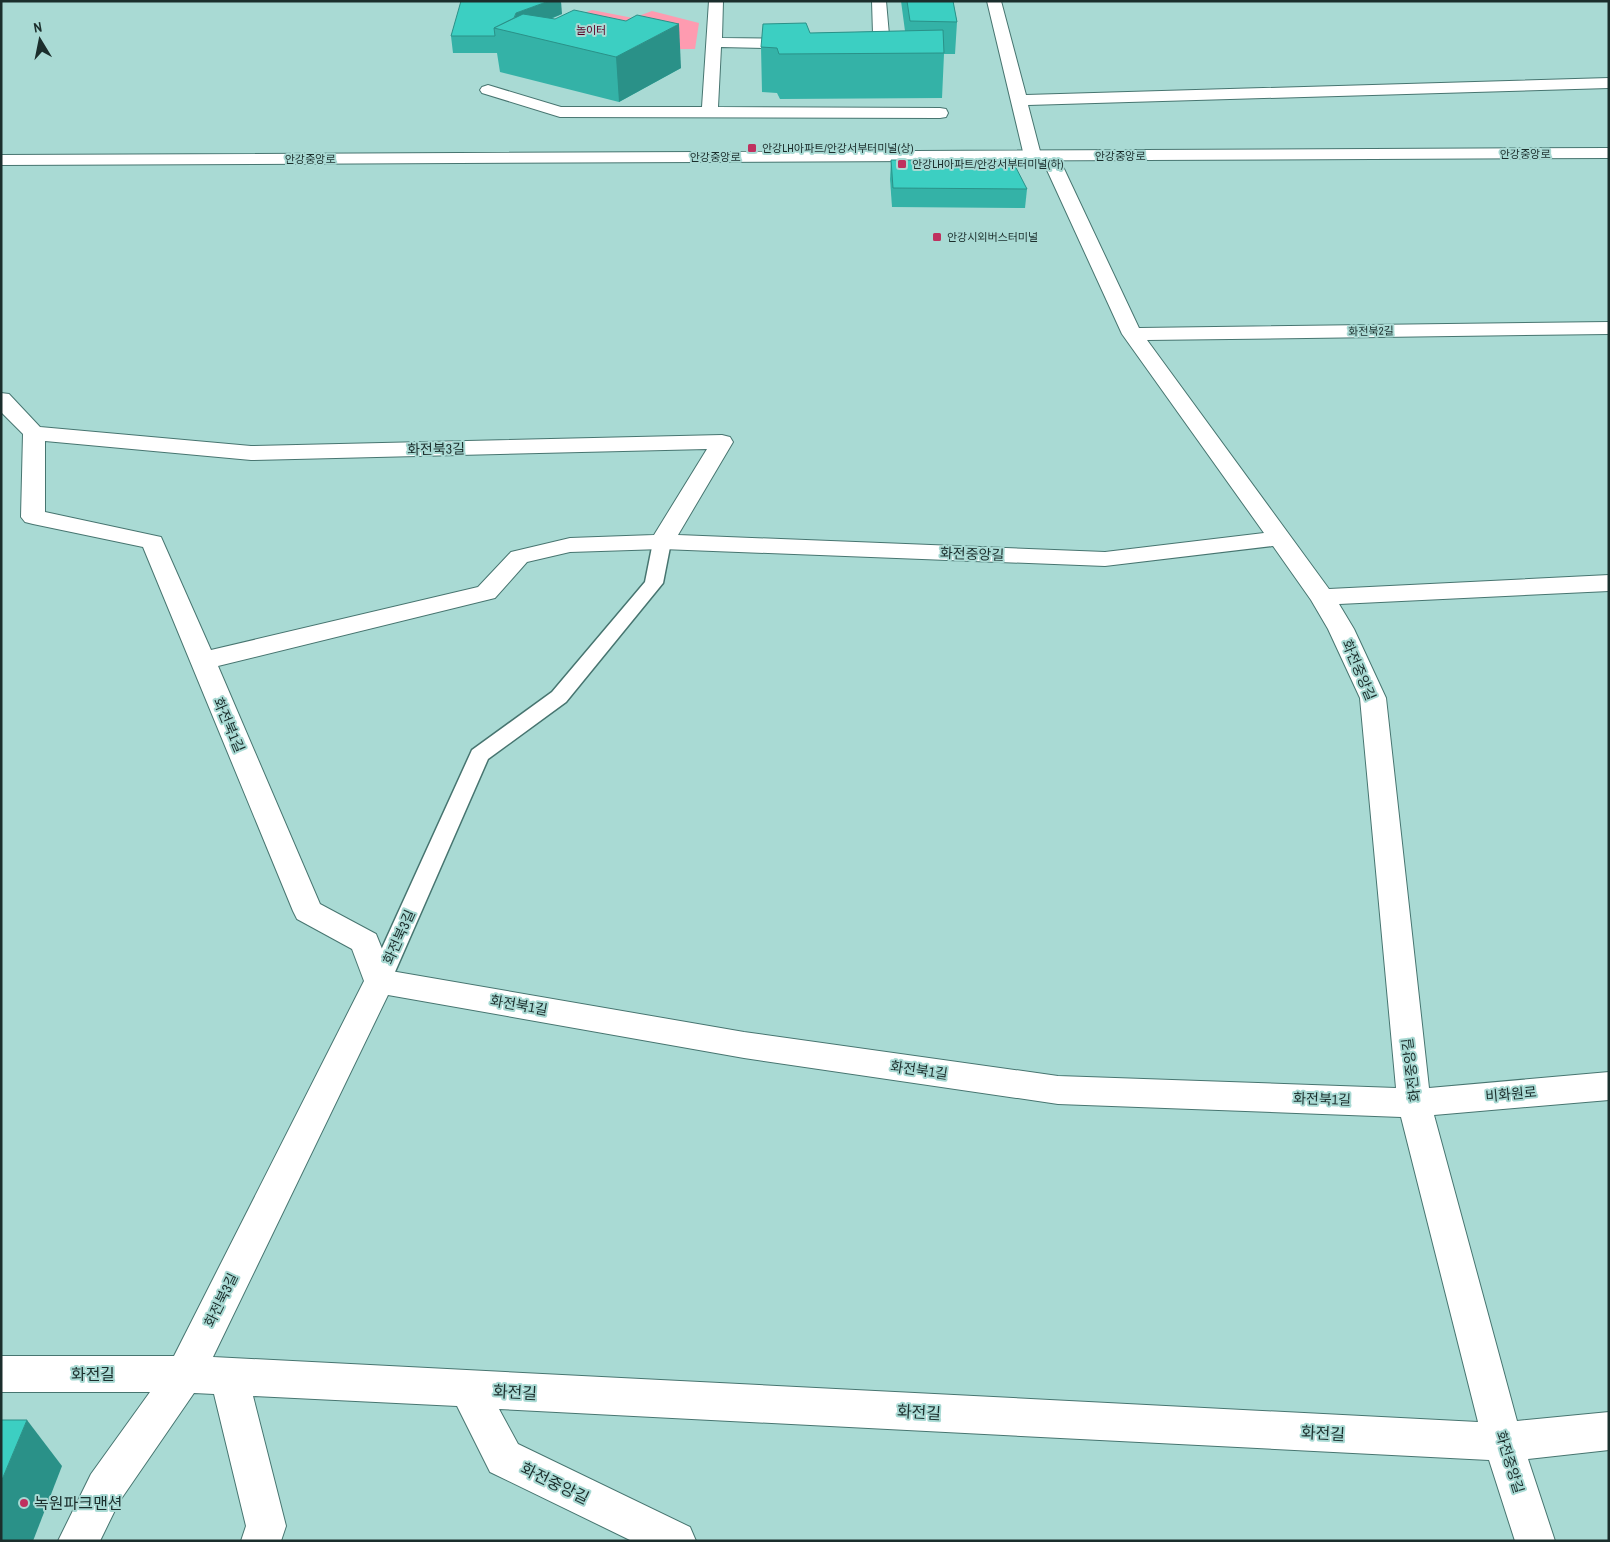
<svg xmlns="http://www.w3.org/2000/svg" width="1610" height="1542" font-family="'Archivo Narrow','Noto Sans KR',sans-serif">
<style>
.green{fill:#fe9bb0}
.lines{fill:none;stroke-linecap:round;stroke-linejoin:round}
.lane-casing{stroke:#477570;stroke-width:3}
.street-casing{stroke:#477570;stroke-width:2}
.secondary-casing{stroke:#477570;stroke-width:2}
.lane{fill:#fff;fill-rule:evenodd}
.street{fill:#fff;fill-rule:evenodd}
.secondary{fill:#fff;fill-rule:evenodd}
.wall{fill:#34b2a7}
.shaded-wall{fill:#2a9188}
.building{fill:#3ccfc2;stroke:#2a9188}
.poi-dot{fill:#bf315f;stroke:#a9dad4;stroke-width:2}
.labels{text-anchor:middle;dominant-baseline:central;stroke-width:4;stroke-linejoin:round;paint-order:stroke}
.far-park-label{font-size:11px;fill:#580023;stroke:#a9dad4}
.far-poi-label{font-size:11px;fill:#1b2e2c;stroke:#a9dad4;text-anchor:start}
.far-street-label{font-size:11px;fill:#1b2e2c;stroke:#a9dad4}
.street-label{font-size:14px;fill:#1b2e2c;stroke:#a9dad4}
.near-street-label{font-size:16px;fill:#1b2e2c;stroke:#a9dad4}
.near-poi-label{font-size:16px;fill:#1b2e2c;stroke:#a9dad4;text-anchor:start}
</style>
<rect width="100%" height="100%" fill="#a9dad4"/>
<polygon class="green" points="592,10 633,18 652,11 699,23 695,49 526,50 528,33"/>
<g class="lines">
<defs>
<polygon id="lane" points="662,536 668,538 671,542 663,583 566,702 488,759 391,981 387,988 379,991 371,988 367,981 472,750 552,692 645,582 653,542 656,538"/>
<g id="street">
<polygon points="709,1 723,1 722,38 798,39 803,41 806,44 803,47 798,49 721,47 718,107 940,108 946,109 948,113 946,117 940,118 560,117 482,93 480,90 482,87 488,85 561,107 702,107"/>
<path d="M872,1H886L889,35C880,48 858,52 844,48L841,45L844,42L868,38L873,34Z"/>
<path d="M987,1H1001L1026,95L1609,78V88L1028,105L1041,155L1049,151L1055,152L1058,156L1139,328L1609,322V334L1147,340L1329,589L1609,575V591L1339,604L1354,629L1386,698L1429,1088L1609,1072V1100L1434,1115L1517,1421L1609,1412V1450L1528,1459L1555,1541H1515L1489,1460L499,1409L518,1444L690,1527L696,1541H632L490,1472L457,1406L253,1396L286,1526L281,1541H241L246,1526L214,1394L194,1393L119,1502L100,1541H58L91,1474L150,1392H1V1356H174L364,981L352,949L297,919L293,911L143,547L33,524L25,522L21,517L23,434L1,412V393L9,394L40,427L251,446L722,435L730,437L733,442L678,535L1105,552L1264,533L1122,334L1041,157L1033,161L1027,160L1024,156ZM45,441L251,460L707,449L654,535L570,538L511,552L478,587L211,650L161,537L45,512ZM1273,546L1311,600L1328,629L1360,698L1396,1088L1058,1076L744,1032L391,971L376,934L320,904L218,666L495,598L527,562L570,552L662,549L1105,566ZM388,995L744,1058L1058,1104L1401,1117L1478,1422L213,1357Z"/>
</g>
<polygon id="secondary" points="1609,148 1609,158 1,165 1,155"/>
</defs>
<use href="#lane" class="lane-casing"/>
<use href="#street" class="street-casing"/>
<use href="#secondary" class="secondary-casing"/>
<use href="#lane" class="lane"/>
<use href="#street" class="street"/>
<use href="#secondary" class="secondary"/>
</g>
<g class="wall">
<polygon points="901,1 953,1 957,22 955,54 944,54 942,98 780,99 777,93 762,92 761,47 810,33 905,31"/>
<polygon points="562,14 551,19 681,68 619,102 500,72 497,53 453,53 451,36"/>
<polygon points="891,160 1027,189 1025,208 892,207 890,179"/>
</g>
<g class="shaded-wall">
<polygon points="549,1 561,1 562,14 518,31 510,32 516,13"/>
<polygon points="679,24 681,68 619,102 616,57"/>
<polygon points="27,1420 62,1466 33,1541 1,1541 1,1482"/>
</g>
<g class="building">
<polygon points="461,1 549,1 516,13 514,18 494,28 495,36 451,36"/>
<polygon points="907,1 953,1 957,22 910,21"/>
<polygon points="574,10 626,21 637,15 679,24 616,57 494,28 523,14 555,19"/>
<polygon points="806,23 810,33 943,30 944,53 779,54 777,48 761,47 763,24"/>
<polygon points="891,160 1012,160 1027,189 893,188"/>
<polygon points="1,1420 27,1420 1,1482"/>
</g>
<g class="poi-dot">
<rect x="747" y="143" width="10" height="10" rx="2.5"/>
<rect x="897" y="159" width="10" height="10" rx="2.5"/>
<rect x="932" y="232" width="10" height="10" rx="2.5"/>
<circle cx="24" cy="1503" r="5"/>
</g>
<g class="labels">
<g class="far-park-label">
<text x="591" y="30">놀이터</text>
</g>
<g class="far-poi-label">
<text x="762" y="148">안강LH아파트/안강서부터미널(상)</text>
<text x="912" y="164">안강LH아파트/안강서부터미널(하)</text>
<text x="947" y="237">안강시외버스터미널</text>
</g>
<g class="far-street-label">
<text x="1525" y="154">안강중앙로</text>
<text x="1120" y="156">안강중앙로</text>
<text x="715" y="157">안강중앙로</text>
<text x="310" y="159">안강중앙로</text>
<text transform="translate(1371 331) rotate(-1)">화전북2길</text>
</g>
<g class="street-label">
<text transform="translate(436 449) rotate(-1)">화전북3길</text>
<text transform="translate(972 554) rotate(2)">화전중앙길</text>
<text transform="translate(1359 670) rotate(67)">화전중앙길</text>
<text transform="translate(229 725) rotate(67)">화전북1길</text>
<text transform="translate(399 937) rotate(-66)">화전북3길</text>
<text transform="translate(519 1005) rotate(10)">화전북1길</text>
<text transform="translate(919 1070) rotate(8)">화전북1길</text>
<text transform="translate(1411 1070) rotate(-97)">화전중앙길</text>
<text transform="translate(1511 1094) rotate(-5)">비화원로</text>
<text transform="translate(1322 1099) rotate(2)">화전북1길</text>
<text transform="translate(221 1300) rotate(-64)">화전북3길</text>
<text transform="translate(1510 1462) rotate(73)">화전중앙길</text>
</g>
<g class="near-street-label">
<text x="93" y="1374">화전길</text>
<text transform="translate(515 1392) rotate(3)">화전길</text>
<text transform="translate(919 1412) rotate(3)">화전길</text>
<text transform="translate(1323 1433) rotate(3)">화전길</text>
<text transform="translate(555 1483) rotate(26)">화전중앙길</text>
</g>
<g class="near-poi-label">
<text x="34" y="1503">녹원파크맨션</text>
</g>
</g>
<rect width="1610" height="1542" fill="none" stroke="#1b2e2c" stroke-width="5"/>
<g transform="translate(40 40) rotate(350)" stroke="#a9dad4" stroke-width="4" paint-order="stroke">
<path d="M0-4L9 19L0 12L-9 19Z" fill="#1b2e2c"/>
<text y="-8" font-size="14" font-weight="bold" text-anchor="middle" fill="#1b2e2c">N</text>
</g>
</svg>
